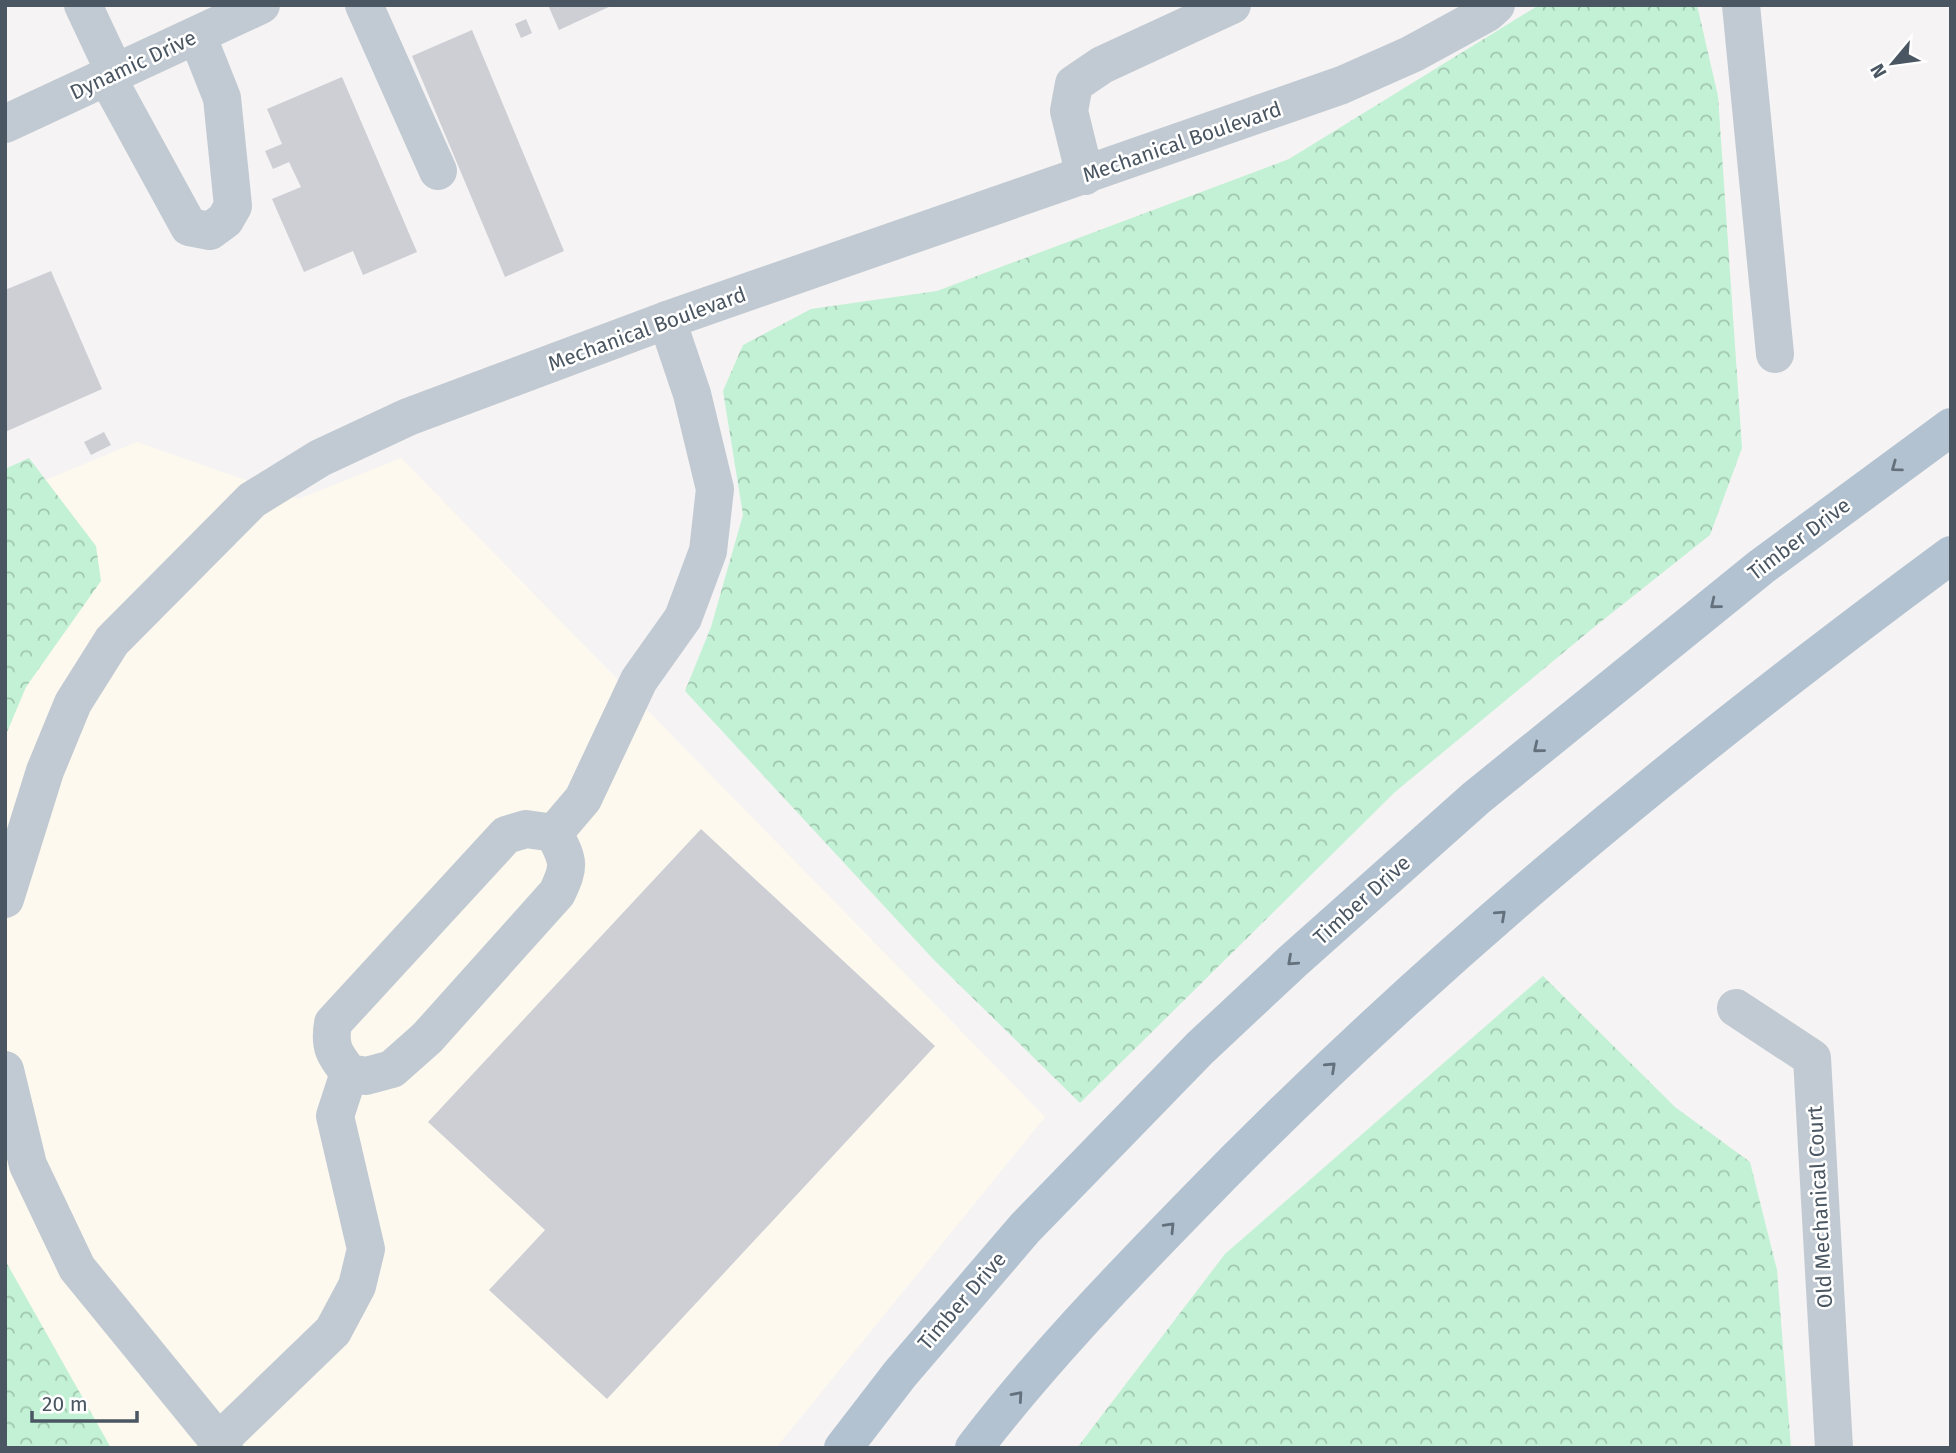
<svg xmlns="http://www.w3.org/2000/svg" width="1956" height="1453" font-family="'Fira Sans',sans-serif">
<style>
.commercial{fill:#fdf9ef}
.forest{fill:url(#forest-crowns)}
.building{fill:#cdcfd5}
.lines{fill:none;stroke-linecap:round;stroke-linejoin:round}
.minor{stroke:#c1cad2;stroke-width:38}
.major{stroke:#b3c2d1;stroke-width:38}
.oneway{stroke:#64717d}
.labels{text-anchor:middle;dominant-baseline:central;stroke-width:5;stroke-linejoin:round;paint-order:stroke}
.street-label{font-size:21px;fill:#4a5661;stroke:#fff}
</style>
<defs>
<pattern id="forest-crowns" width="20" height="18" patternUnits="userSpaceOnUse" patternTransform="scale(1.75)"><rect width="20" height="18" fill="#c3f1d5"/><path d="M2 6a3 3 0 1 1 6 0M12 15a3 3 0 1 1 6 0" fill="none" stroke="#a0c6b0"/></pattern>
</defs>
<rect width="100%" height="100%" fill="#f5f3f3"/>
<polygon class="commercial" points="137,442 299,499 401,458 1045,1117 776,1448 27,1448 5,1406 5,497"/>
<g class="forest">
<polygon points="1539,5 1697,5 1718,96 1742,448 1710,535 1593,628 1395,792 1080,1103 934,960 685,691 711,627 743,515 723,391 743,345 811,309 937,291 1289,159"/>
<polygon points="29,458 96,546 101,581 26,687 5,737 5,469"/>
<polygon points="1543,976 1675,1107 1750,1162 1777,1270 1791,1448 1077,1448 1225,1254"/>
<polygon points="5,1260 111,1448 5,1448"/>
</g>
<g class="building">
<polygon points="548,5 613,5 559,30"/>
<polygon points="526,19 532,33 521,38 515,24"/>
<polygon points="472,30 564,251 505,277 412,56"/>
<polygon points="342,77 417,252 363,275 353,251 304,272 272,199 301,187 289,162 273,169 265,151 282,144 267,109"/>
<polygon points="51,271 102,389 5,432 5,290"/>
<polygon points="104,432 111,445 91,455 84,442"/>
<polygon points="701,829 935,1046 607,1399 489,1290 545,1230 428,1122"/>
</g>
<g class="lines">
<g class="minor">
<polyline points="83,5 115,73"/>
<polyline points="364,5 438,171"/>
<polyline points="1741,5 1775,354"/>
<polyline points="107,77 189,227 210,231 225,220 233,206 222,98 197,35"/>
<polyline points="5,124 261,5"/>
<polyline points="1085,176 1069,111 1074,84 1102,65 1232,5"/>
<path d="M526,829L554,833C568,861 571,864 557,893L427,1038L392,1069L366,1076L349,1073C334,1054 329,1047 333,1023L506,835Z"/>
<polyline points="554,833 583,799 639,680 683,618 708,551 715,489 692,394 667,320"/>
<polyline points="5,899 45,771 73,703 112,641 252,500 320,458 408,417 667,320 1342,85 1412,54 1487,13 1496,5"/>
<polyline points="1736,1008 1812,1058 1834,1448"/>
<polyline points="5,1070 28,1165 77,1268 224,1448"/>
<polyline points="218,1442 333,1331 357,1286 366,1249 335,1116 349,1073"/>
</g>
<g class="major">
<polyline points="843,1448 900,1374 1025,1228 1200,1048 1293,961 1476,798 1761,567 1951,427"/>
<path d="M974,1448C1039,1363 1113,1286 1187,1210C1420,969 1681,754 1951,555"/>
</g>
</g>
<defs><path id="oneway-chevron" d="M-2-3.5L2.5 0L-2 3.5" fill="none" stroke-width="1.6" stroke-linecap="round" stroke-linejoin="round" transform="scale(1.75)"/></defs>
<g class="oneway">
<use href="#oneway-chevron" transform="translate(1896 467) rotate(144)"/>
<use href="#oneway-chevron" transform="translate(1715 604) rotate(141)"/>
<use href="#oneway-chevron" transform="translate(1538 748) rotate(141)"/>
<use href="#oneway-chevron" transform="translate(1501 915) rotate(-42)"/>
<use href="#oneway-chevron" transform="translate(1292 961) rotate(138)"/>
<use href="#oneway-chevron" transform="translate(1331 1067) rotate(-43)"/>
<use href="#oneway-chevron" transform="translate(1170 1227) rotate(-46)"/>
<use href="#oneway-chevron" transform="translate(1018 1396) rotate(-49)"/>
</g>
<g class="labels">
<g class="street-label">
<text transform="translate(133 65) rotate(-25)">Dynamic Drive</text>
<text transform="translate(1182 142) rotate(-19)">Mechanical Boulevard</text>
<text transform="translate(647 329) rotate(-20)">Mechanical Boulevard</text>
<text transform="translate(1799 539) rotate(-37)">Timber Drive</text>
<text transform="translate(1362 900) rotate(-42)">Timber Drive</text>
<text transform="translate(1820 1207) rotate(-93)">Old Mechanical Court</text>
<text transform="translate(962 1301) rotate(-49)">Timber Drive</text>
</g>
</g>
<rect width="1956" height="1453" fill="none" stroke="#4a5661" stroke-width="14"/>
<g transform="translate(1893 63) rotate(241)" stroke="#ffffff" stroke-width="5" paint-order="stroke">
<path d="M0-5L12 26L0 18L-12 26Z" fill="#4a5661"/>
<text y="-10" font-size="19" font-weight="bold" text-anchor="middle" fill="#4a5661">N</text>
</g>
<path d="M32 1411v10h105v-10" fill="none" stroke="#4a5661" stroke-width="3.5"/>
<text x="42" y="1411" font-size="21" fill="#4a5661" stroke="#ffffff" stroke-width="5" paint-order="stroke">20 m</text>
</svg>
